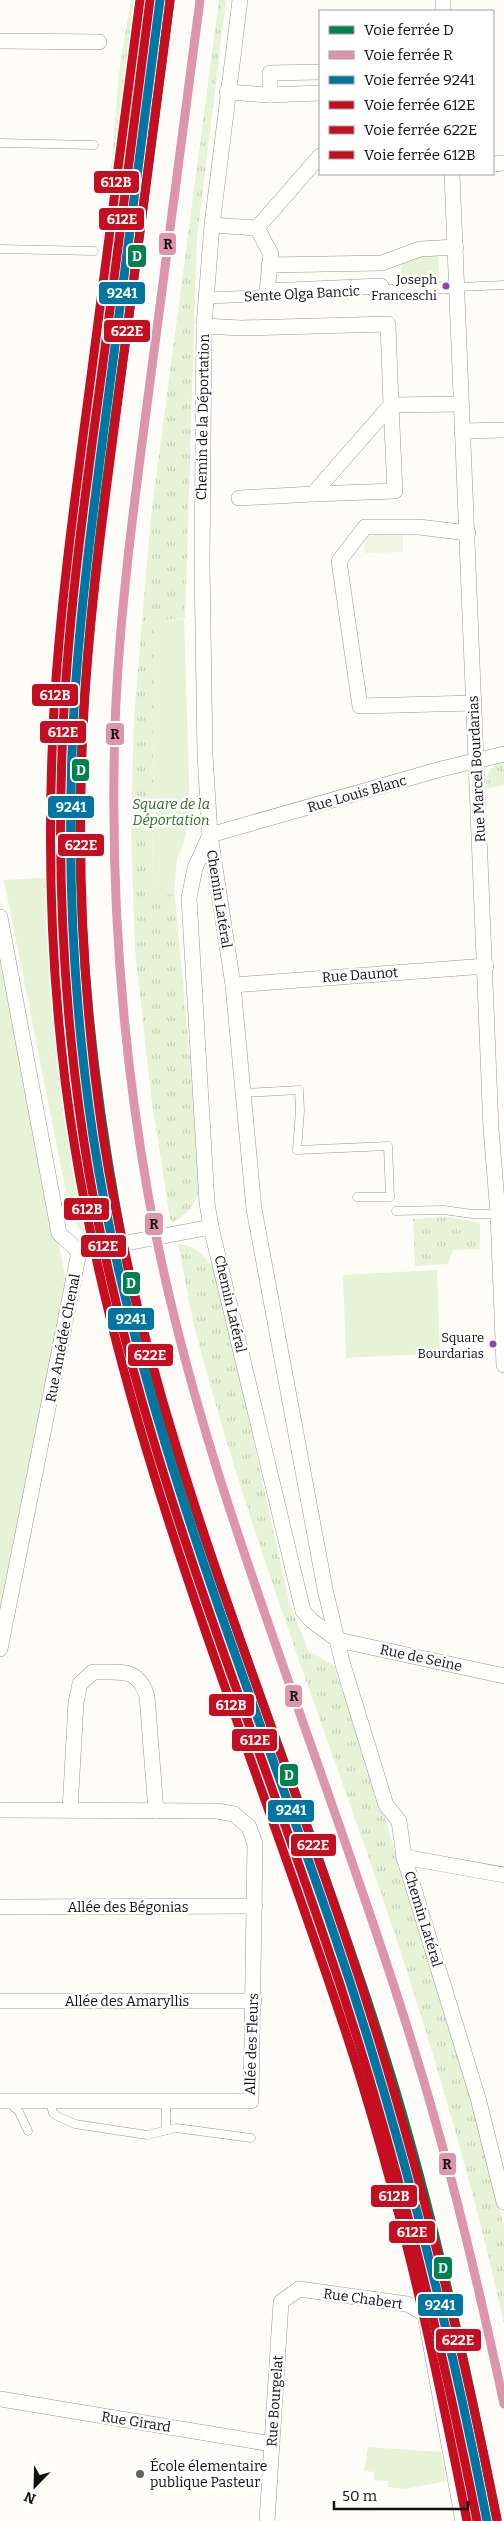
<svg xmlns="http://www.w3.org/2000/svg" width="504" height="2521" font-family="Bitter,serif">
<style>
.grass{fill:url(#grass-tufts)}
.park{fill:#e7f3d7}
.pitch{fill:#f0f6e1}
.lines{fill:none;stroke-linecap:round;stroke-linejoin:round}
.service-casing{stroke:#979795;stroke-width:9}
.pedestrian-casing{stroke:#979795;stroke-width:12}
.minor-casing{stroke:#979795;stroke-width:16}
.service{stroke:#fffffe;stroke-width:8}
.pedestrian{stroke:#fffffe;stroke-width:11}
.minor{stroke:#fffffe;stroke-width:15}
.rail-1-casing{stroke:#fff;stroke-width:12}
.rail-2-casing{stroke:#fff;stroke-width:12}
.rail-3-casing{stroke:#fff;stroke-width:12}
.rail-4-casing{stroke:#fff;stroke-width:12}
.rail-5-casing{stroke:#fff;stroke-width:12}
.rail-6-casing{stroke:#fff;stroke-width:12}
.rail-1{stroke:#00824e;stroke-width:9}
.rail-2{stroke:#dc95a9;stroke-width:9}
.rail-3{stroke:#0075a1;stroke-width:9}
.rail-4{stroke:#c50e1f;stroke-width:9}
.rail-5{stroke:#c50e1f;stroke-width:9}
.rail-6{stroke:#c50e1f;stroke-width:9}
.bus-dot{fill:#8e44ad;stroke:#fff;stroke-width:2}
.poi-dot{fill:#646362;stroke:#fff;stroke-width:2}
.labels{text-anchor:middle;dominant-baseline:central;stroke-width:5;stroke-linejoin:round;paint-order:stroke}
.bus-label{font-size:13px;fill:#111;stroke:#fff;text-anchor:end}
.street-label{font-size:14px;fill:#111;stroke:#fff}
.park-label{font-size:14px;font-style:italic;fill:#2f6b1f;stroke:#fff}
.poi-label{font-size:14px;fill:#111;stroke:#fff;text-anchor:start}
.line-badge{stroke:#fff;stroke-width:2}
.badge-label{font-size:14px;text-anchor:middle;font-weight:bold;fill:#fff}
.pale-badge-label{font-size:14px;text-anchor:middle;font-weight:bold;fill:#111}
</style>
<defs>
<pattern id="grass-tufts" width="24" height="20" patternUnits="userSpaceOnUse" patternTransform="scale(1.25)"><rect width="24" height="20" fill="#e7f3d7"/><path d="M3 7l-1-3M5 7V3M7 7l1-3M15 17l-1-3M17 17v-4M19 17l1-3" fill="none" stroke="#c5cfb8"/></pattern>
</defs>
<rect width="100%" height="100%" fill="#fdfcf7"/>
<g class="grass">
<polygon points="131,0 153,0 127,185 97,350 119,72"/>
<path d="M219,0H226L197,238L185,618L155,621L152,893L174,894L175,899L202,1185C195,1201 190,1215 173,1222L170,1219L151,1095L135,949L131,829L134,717L151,516Z"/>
<path d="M504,760V785L486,789C485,775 490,765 504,760Z"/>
<polygon points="450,1217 480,1223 480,1249 453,1250 448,1264 415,1266 413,1219"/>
<path d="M178,1244C199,1246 203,1256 216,1271L289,1602L308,1650L334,1666L380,1802L477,2120L504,2227V2324C472,2178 429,2035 381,1893C317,1707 246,1524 196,1333C189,1304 184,1273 178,1244Z"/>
</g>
<g class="park">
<polygon points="438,247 439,281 401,283 402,262"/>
<polygon points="184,619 190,813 184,842 177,858 174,894 152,894 155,620"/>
<path d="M57,877L69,1057L90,1204L105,1236C84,1237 78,1230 70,1212L4,880Z"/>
<polygon points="0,963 66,1279 0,1608"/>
<polygon points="437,1270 440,1353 346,1358 343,1275"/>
<polygon points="368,2447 441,2452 446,2481 406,2489 388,2487 388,2481 374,2480 374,2472 364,2471"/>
</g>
<polygon class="pitch" points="403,534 403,552 365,553 364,536"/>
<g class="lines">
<defs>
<g id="service">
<polyline points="0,143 94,145"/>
<polyline points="0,249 94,251"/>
<polyline points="458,287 504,285"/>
<polyline points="243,1093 299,1090 300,1111 297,1150 388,1146 390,1197 357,1197"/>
<polyline points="396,1211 444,1210 472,1214 498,1214"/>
<polyline points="166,2101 166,2130"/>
<polyline points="9,2102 19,2112 28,2131"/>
<polyline points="50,2102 53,2113 57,2116 75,2124 147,2135 176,2128 251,2138"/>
</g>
<g id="pedestrian">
<polyline points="373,291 458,287"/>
<polyline points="207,298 277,295"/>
</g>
<g id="minor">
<polyline points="240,0 212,225 204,326 202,564 205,755 210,835 233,985 254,1209 325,1589 343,1665 386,1805 399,1821 404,1857 478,2098 504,2202"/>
<polyline points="443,0 443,11"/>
<polyline points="0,41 99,42"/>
<polyline points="320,72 270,73 270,95 320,93"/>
<polyline points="227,92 270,95"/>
<polyline points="493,164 504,163"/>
<polyline points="452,174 491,1129 498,1214 504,1365"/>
<polyline points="212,225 257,228 320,156"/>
<polyline points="257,228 271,254 267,291 381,286"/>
<polyline points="269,265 382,263 420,249 456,247"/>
<polyline points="204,326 241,328 388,324 391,405 460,404"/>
<polyline points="462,431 504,430"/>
<polyline points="313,494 395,491 391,405"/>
<polyline points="239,498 313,494 391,405"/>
<polyline points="468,533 419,527 365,527 339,561 360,706 474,703"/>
<polyline points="210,835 441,769 504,754"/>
<polyline points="209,837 195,868 189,898 207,1203 211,1227 303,1611 312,1621 338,1640 504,1676"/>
<polyline points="0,917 59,1233 79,1252"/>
<polyline points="233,985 486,966"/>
<polyline points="79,1252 211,1227"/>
<polyline points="0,1649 79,1252"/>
<polyline points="0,1810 217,1811 234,1814 249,1827 255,1844 251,2101 0,2101"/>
<path d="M70,1810L76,1702L80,1684L93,1672C120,1673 137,1666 147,1696L156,1811"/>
<polyline points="404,1857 504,1875"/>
<polyline points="0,1907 255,1906"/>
<polyline points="0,2001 254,2001"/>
<polyline points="0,2399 272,2444"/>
<polyline points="267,2521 281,2302 299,2289 407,2304 425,2314 463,2521"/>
</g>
</defs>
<use href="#service" class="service-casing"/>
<use href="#pedestrian" class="pedestrian-casing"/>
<use href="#minor" class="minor-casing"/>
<use href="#service" class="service"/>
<use href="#pedestrian" class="pedestrian"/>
<use href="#minor" class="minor"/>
<defs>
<path id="rail-1" d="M170,0C156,103 144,206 130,309C109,459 87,609 81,761C75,912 90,1064 117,1213C157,1435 244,1645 318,1857C351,1951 384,2045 410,2141C445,2266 472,2394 497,2521"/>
<path id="rail-2" d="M200,0C182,135 164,270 147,405C133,511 119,618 115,725C110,882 121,1040 148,1194C189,1425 278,1646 354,1868C384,1954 413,2040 437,2127C463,2219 484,2311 504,2404"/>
<path id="rail-3" d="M160,0C144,120 129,240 113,361C98,476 81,592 74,709C66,852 72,995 93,1136C135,1412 244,1669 333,1931C399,2124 448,2321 487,2521"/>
<path id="rail-4" d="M150,0C135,116 120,232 105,348C89,468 71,588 64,709C56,852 62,995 83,1136C124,1411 233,1670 322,1931C389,2124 437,2321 477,2521"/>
<path id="rail-5" d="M170,1C154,121 139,241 123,361C108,477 91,593 84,709C76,852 82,995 103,1136C145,1411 254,1668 343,1930C409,2123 457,2319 497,2519"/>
<path id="rail-6" d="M140,0C124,120 109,240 93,361C78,476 61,592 54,709C46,856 51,1004 75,1149C125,1454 249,1738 345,2030C398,2190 434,2355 467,2521"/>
</defs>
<use href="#rail-1" class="rail-1-casing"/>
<use href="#rail-2" class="rail-2-casing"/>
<use href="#rail-3" class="rail-3-casing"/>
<use href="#rail-4" class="rail-4-casing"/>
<use href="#rail-5" class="rail-5-casing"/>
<use href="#rail-6" class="rail-6-casing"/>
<use href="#rail-1" class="rail-1"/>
<use href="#rail-2" class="rail-2"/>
<use href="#rail-3" class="rail-3"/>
<use href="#rail-4" class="rail-4"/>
<use href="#rail-5" class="rail-5"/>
<use href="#rail-6" class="rail-6"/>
</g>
<g class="bus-dot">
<circle cx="446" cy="286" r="4.5"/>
<circle cx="493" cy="1344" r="4.5"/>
</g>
<circle class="poi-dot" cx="140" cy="2474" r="5"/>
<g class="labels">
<g class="bus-label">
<text x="437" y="279">Joseph<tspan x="437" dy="16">Franceschi</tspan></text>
<text x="484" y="1337">Square<tspan x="484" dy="16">Bourdarias</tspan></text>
</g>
<g class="street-label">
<text transform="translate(302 294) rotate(-3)">Sente Olga Bancic</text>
<text transform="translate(203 417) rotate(-89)">Chemin de la Déportation</text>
<text transform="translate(477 769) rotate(-93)">Rue Marcel Bourdarias</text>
<text transform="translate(357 794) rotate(-16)">Rue Louis Blanc</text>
<text transform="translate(219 899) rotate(81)">Chemin Latéral</text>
<text transform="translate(360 975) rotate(-4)">Rue Daunot</text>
<text transform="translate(230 1304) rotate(77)">Chemin Latéral</text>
<text transform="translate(63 1338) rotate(-79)">Rue Amédée Chenal</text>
<text transform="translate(421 1658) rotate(12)">Rue de Seine</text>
<text x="128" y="1907">Allée des Bégonias</text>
<text transform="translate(423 1919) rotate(73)">Chemin Latéral</text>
<text x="127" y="2001">Allée des Amaryllis</text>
<text transform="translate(252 2044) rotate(-88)">Allée des Fleurs</text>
<text transform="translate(363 2299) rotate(8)">Rue Chabert</text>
<text transform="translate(275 2401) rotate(-86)">Rue Bourgelat</text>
<text transform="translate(136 2422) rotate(9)">Rue Girard</text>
</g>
<g class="park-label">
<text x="171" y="804">Square de la<tspan x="171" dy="16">Déportation</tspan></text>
</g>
<g class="poi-label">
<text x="150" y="2466">École élementaire<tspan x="150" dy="16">publique Pasteur</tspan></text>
</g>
</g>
<g class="line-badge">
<rect x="93" y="170" width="47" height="24" rx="5" fill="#c50e1f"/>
<rect x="98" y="207" width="47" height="24" rx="5" fill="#c50e1f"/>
<rect x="158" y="232" width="19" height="24" rx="5" fill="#dc95a9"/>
<rect x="127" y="244" width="20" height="24" rx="5" fill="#00824e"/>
<rect x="98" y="281" width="48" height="24" rx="5" fill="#0075a1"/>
<rect x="103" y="319" width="48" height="24" rx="5" fill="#c50e1f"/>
<rect x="31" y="683" width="48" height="24" rx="5" fill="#c50e1f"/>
<rect x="39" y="720" width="48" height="24" rx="5" fill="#c50e1f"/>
<rect x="105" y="722" width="20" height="24" rx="5" fill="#dc95a9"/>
<rect x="71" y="758" width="19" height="24" rx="5" fill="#00824e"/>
<rect x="47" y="795" width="48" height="24" rx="5" fill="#0075a1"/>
<rect x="57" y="833" width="48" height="24" rx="5" fill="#c50e1f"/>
<rect x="63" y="1197" width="47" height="24" rx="5" fill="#c50e1f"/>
<rect x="144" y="1212" width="20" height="24" rx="5" fill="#dc95a9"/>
<rect x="80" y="1234" width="47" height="24" rx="5" fill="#c50e1f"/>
<rect x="122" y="1271" width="19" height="24" rx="5" fill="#00824e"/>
<rect x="107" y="1307" width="48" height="24" rx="5" fill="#0075a1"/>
<rect x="127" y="1343" width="47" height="24" rx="5" fill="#c50e1f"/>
<rect x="284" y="1684" width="19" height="24" rx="5" fill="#dc95a9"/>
<rect x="208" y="1693" width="47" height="24" rx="5" fill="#c50e1f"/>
<rect x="231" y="1728" width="47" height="24" rx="5" fill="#c50e1f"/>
<rect x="279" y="1763" width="20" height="24" rx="5" fill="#00824e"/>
<rect x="267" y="1799" width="48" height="24" rx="5" fill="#0075a1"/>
<rect x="290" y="1833" width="47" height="24" rx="5" fill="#c50e1f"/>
<rect x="438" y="2152" width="19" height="24" rx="5" fill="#dc95a9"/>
<rect x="370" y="2184" width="48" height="24" rx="5" fill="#c50e1f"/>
<rect x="388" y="2220" width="48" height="24" rx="5" fill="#c50e1f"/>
<rect x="433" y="2256" width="20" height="24" rx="5" fill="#00824e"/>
<rect x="417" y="2293" width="47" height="24" rx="5" fill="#0075a1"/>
<rect x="435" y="2328" width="47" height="24" rx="5" fill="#c50e1f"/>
</g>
<g class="badge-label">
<text x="116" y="187">612B</text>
<text x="122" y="224">612E</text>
<text x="137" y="261">D</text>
<text x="122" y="298">9241</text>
<text x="127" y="336">622E</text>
<text x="55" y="700">612B</text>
<text x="63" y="737">612E</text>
<text x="81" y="775">D</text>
<text x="71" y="812">9241</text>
<text x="81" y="850">622E</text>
<text x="87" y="1214">612B</text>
<text x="103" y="1251">612E</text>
<text x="131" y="1288">D</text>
<text x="131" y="1324">9241</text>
<text x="150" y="1360">622E</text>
<text x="231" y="1710">612B</text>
<text x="255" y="1745">612E</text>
<text x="289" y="1780">D</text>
<text x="291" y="1815">9241</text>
<text x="313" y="1850">622E</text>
<text x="394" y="2201">612B</text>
<text x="412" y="2237">612E</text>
<text x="443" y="2273">D</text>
<text x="440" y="2310">9241</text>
<text x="458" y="2345">622E</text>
</g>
<g class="pale-badge-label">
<text x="168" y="249">R</text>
<text x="115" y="739">R</text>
<text x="154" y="1229">R</text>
<text x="294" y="1701">R</text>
<text x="447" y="2169">R</text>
</g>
<rect x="319" y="10" width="175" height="165" fill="#ffffff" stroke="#a0a0a0"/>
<rect x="329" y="26" width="25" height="8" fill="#00824e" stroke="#a0a0a0"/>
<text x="364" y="35" font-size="15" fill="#111111">Voie ferrée D</text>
<rect x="329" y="51" width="25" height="8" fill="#dc95a9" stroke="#a0a0a0"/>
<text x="364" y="60" font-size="15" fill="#111111">Voie ferrée R</text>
<rect x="329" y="76" width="25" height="8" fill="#0075a1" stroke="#a0a0a0"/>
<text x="364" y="85" font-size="15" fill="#111111">Voie ferrée 9241</text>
<rect x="329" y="101" width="25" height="8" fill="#c50e1f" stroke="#a0a0a0"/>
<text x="364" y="110" font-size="15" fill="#111111">Voie ferrée 612E</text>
<rect x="329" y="126" width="25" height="8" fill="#c50e1f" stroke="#a0a0a0"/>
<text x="364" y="135" font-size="15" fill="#111111">Voie ferrée 622E</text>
<rect x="329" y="151" width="25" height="8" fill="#c50e1f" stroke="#a0a0a0"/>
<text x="364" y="160" font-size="15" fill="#111111">Voie ferrée 612B</text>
<g transform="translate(35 2486) rotate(203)" stroke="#ffffff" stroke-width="4" paint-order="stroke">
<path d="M0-4L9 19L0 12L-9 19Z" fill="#111111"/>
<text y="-8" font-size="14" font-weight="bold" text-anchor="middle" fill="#111111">N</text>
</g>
<path d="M334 2501v8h134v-8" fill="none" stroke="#111111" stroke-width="2.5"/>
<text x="342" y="2501" font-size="15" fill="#111111" stroke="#ffffff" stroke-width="4" paint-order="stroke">50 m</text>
</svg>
